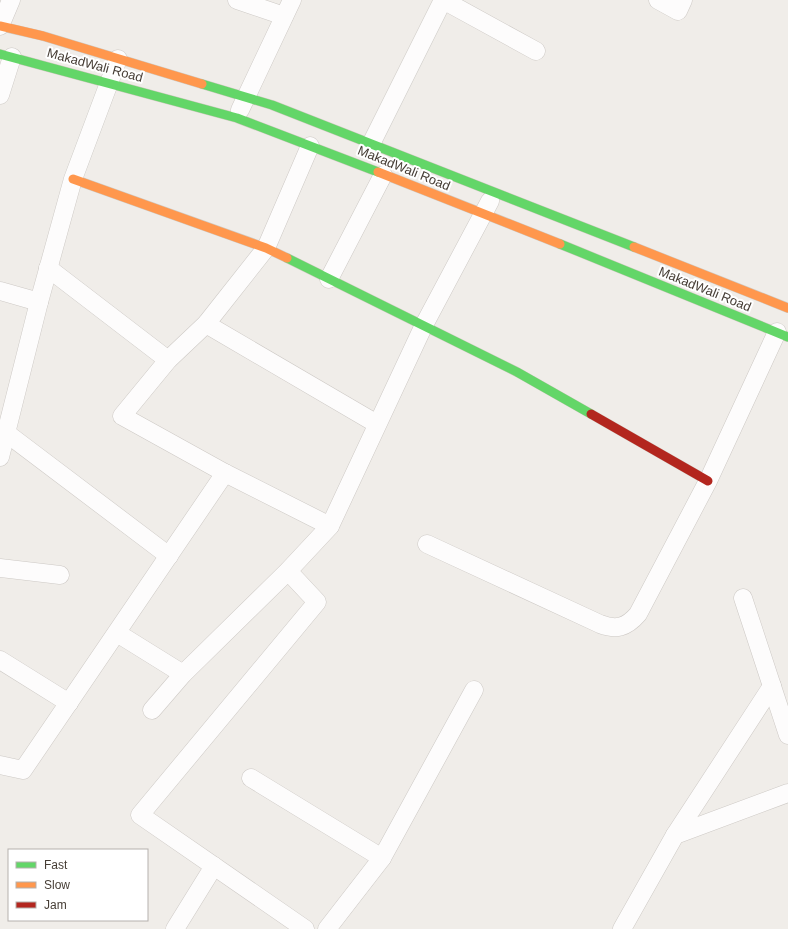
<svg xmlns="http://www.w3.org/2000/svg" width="788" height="929" font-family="Helvetica,sans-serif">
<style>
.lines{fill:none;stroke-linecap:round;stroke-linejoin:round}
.street-casing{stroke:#cdc9c5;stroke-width:19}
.fast-casing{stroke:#d0c9c0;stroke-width:10}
.slow-casing{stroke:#d0c9c0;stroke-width:10}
.jam-casing{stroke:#d0c9c0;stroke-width:10}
.street{stroke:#fdfcfc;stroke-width:18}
.fast{stroke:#63d668;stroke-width:9}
.slow{stroke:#ff974d;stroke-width:9}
.jam{stroke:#b3261e;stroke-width:9}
.labels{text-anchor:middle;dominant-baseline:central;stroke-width:4;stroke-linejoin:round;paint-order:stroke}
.street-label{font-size:13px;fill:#463d35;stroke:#fff}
</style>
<rect width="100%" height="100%" fill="#f0ede9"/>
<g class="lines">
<defs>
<g id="street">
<polyline points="237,0 284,16"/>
<polyline points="443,0 536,51"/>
<polyline points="658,0 678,11 683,0"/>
<polyline points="0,26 11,0"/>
<polyline points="0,95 12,57"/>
<polyline points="240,110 292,0"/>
<polyline points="371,144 443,0"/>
<polyline points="310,146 266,248 206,324 168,360 122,416 225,473 330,526"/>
<polyline points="48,268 168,360"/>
<polyline points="329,279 383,175"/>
<polyline points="0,291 39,302"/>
<polyline points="206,324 377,424"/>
<polyline points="5,432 169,556"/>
<polyline points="0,457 39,302 73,179 118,59"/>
<path d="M427,544L600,624C616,630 626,628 638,614L708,481L777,332"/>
<polyline points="0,568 60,575"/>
<polyline points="288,571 317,602 140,815 305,929"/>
<polyline points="743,598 788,735"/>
<polyline points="117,633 183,674"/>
<polyline points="0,660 69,703"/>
<polyline points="152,710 183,674 288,571 330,526 424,325 490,201"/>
<polyline points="0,765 23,770 225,473"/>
<polyline points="251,778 382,858"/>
<polyline points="675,835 772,686"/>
<polyline points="175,929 214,866"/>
<polyline points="327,929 382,858 474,690"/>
<polyline points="622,929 675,835 788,793"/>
</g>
<g id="fast">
<polyline points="0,54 237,118 378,172"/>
<polyline points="202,84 272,105 634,247"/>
<polyline points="560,244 788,337"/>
<polyline points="287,258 517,372 591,414"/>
</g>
<g id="slow">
<polyline points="0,26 43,36 202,84"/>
<polyline points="378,172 560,244"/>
<polyline points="73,179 266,248 287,258"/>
<polyline points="634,247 788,308"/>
</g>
<polyline id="jam" points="591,414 708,481"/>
</defs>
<use href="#street" class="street-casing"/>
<use href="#fast" class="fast-casing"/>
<use href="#slow" class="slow-casing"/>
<use href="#jam" class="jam-casing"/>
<use href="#street" class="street"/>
<use href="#fast" class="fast"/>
<use href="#slow" class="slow"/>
<use href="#jam" class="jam"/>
</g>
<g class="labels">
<g class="street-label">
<text transform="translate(95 65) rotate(15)">MakadWali Road</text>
<text transform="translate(404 168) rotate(22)">MakadWali Road</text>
<text transform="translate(705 289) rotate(22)">MakadWali Road</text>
</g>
</g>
<rect x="8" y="849" width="140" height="72" fill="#ffffff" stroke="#b5b1ae"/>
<rect x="16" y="862" width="20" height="6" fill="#63d668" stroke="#b5b1ae"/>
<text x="44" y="869" font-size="12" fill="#463d35">Fast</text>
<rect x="16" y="882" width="20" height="6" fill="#ff974d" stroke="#b5b1ae"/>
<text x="44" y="889" font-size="12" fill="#463d35">Slow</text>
<rect x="16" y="902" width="20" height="6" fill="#b3261e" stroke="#b5b1ae"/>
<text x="44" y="909" font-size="12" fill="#463d35">Jam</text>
</svg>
